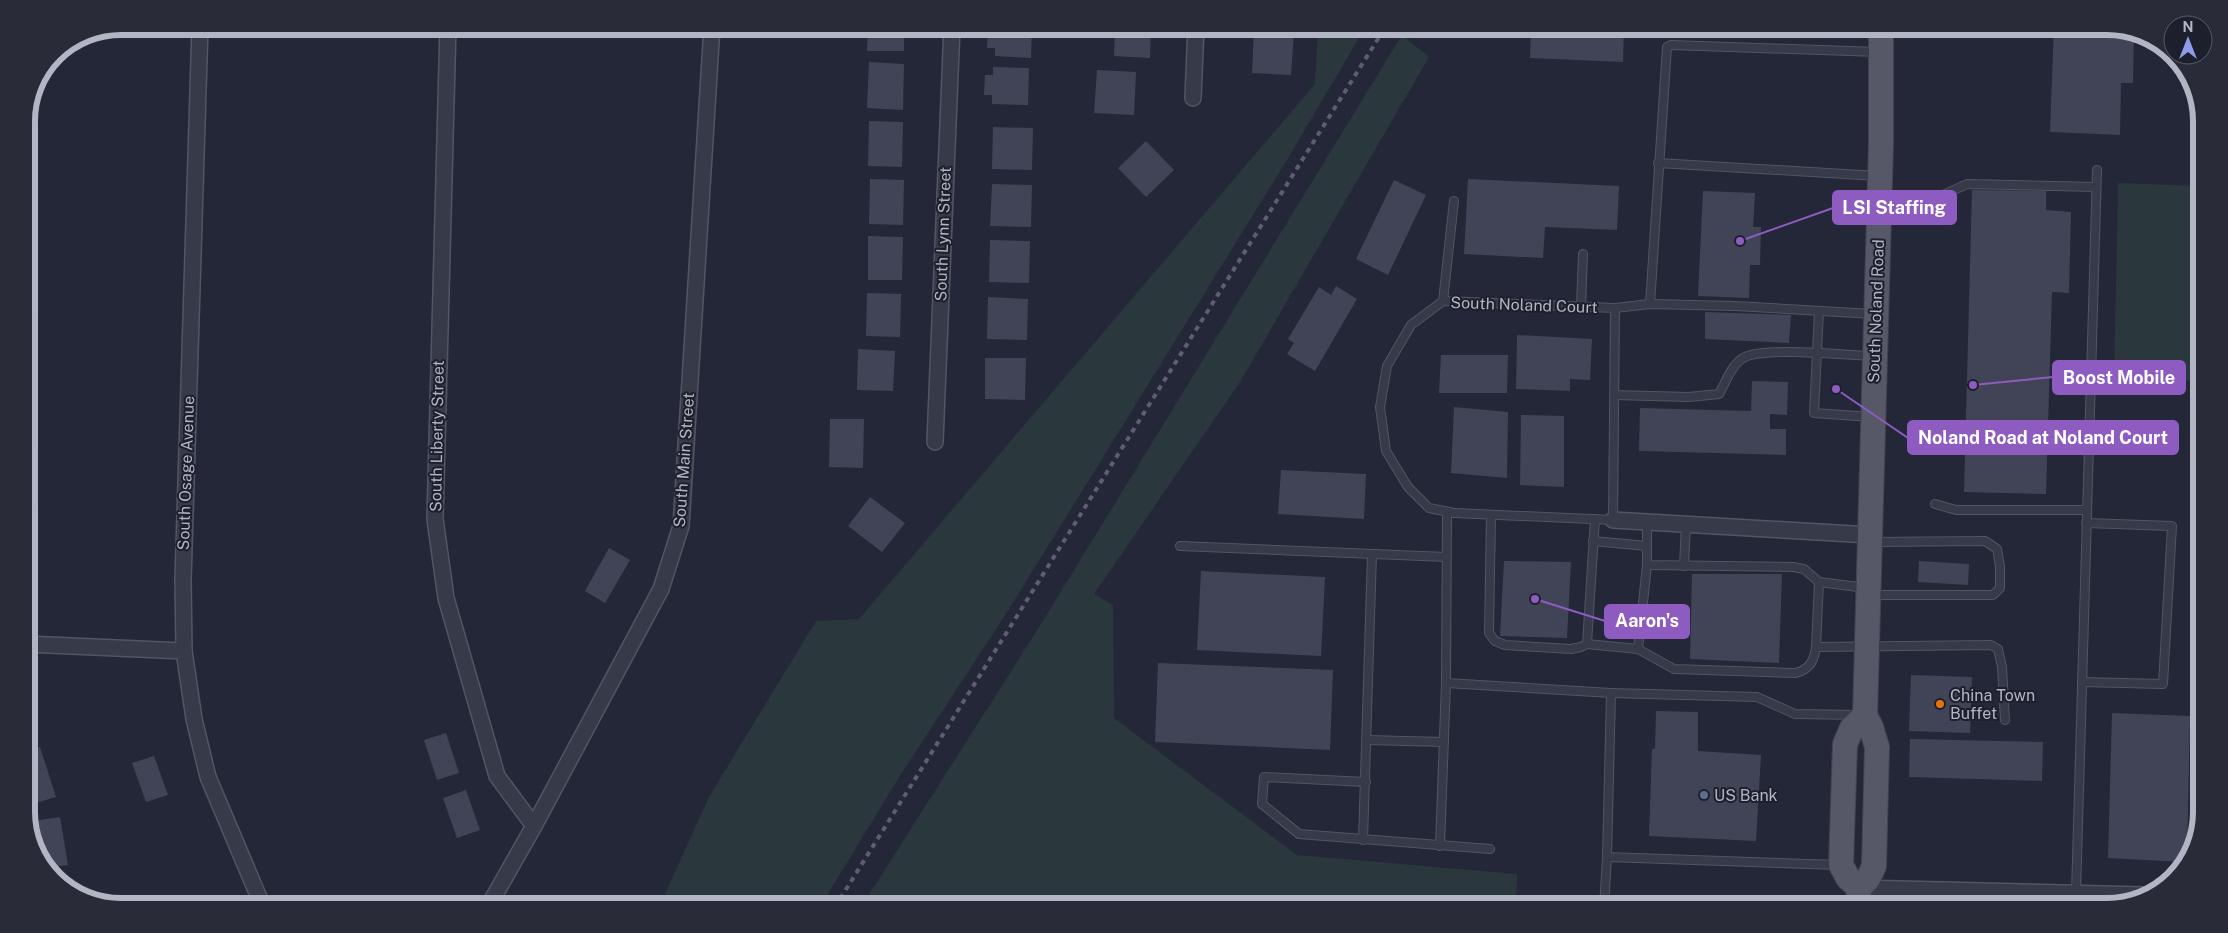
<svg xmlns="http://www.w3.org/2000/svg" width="2228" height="933" font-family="'Public Sans',sans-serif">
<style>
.green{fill:#2a373d}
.building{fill:#414457}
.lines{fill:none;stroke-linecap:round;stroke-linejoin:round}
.service-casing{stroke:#525563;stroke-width:10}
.minor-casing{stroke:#525563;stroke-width:18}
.primary-casing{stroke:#414351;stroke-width:26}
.service{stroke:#373a48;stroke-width:8}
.minor{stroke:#373a48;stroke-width:15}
.primary{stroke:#565868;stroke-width:24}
.rail{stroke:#5c5f71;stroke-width:4;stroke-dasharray:5 5;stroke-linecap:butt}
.food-dot{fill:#e8710a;stroke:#1d1f2d;stroke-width:2}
.service-dot{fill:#5c6f8a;stroke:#1d1f2d;stroke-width:2}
.labels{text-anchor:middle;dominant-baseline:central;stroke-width:4;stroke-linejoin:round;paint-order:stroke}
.street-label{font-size:16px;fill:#b2b5c4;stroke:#1d1f2d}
.poi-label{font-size:16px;fill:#b2b5c4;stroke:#1d1f2d;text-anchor:start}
.rim{fill:none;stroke:#b2b5c4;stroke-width:6}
.leader{fill:none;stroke:#8e5cc1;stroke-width:2}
.callout-dot{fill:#8e5cc1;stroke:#1d1f2d;stroke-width:2}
.callout{fill:#8e5cc1;stroke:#8e5cc1;stroke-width:2}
.callout-label{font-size:18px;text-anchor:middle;font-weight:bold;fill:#fff}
</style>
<rect width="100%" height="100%" fill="#242737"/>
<g class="green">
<polygon points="1318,26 1366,26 1287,160 1141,396 1006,614 901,774 820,907 659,907 709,797 816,621 859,619 1315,84"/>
<polygon points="1402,35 1429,57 1240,382 1094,594 1113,605 1114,718 1297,855 1517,874 1516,907 861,907 1041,624"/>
<polygon points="2118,183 2202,186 2202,381 2114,379"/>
</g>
<g class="building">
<polygon points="868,26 904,26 904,51 867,51"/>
<polygon points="996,26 1032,26 1031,58 995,56 995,48 987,48 988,28"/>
<polygon points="1115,26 1151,26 1150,58 1114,56"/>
<polygon points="1531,26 1624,26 1623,62 1530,58"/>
<polygon points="2054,26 2107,26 2134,32 2133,83 2121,83 2120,135 2050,132"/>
<polygon points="1254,30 1294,32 1291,75 1252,73"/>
<polygon points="869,62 904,64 903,110 867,108"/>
<polygon points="993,67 1029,68 1028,105 992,104 992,95 984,95 985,75 993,75"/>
<polygon points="1097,70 1136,72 1134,115 1094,113"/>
<polygon points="869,121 903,122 902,167 868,166"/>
<polygon points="993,127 1033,128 1032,170 992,169"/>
<polygon points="1146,141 1174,170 1146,197 1118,168"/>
<polygon points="870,179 904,180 903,225 869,224"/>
<polygon points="1468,179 1619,186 1617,230 1545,227 1543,258 1464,254"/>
<polygon points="1394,180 1426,195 1388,275 1356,259"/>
<polygon points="992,184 1032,185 1031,227 990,226"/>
<polygon points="1972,190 2046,191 2046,210 2071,212 2069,293 2052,292 2046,494 1964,492"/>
<polygon points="1703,191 1755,193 1753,227 1761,227 1760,265 1750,265 1749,298 1698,296"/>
<polygon points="868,236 903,237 902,280 868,280"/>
<polygon points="990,240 1030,241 1029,283 989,282"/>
<polygon points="1336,286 1357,299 1315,371 1287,354 1294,343 1288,339 1319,287 1331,295"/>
<polygon points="867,293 901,294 900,337 866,336"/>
<polygon points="988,297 1028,299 1027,340 987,339"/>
<polygon points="1705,312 1791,315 1789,343 1705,339"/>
<polygon points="1517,335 1592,339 1590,380 1570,379 1570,391 1516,389"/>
<polygon points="858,349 895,351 893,391 857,390"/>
<polygon points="1441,355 1508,355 1507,393 1439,393"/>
<polygon points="985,358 1026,358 1025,400 985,399"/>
<polygon points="1752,381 1788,382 1787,415 1770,414 1770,429 1786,429 1786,455 1639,451 1640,408 1751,411"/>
<polygon points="1454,407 1508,412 1507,478 1451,473"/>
<polygon points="1521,415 1564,416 1564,487 1520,485"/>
<polygon points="830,419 864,419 863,468 829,467"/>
<polygon points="1281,470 1366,474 1364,519 1278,514"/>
<polygon points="870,497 905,523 882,552 848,526"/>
<polygon points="609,548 630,560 605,603 585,591"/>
<polygon points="1504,561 1571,562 1567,638 1500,636"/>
<polygon points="1919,561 1969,564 1968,585 1918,582"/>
<polygon points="1201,571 1325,577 1321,656 1197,650"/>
<polygon points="1692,574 1782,574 1779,663 1690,659"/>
<polygon points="1158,663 1333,670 1330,750 1155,742"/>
<polygon points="1911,675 1972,677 1970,733 1909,731"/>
<polygon points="26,705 34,729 26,731"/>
<polygon points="1656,711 1698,712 1698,751 1761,755 1756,841 1649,836 1652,749 1655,749"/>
<polygon points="2112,713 2190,716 2187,857 2183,862 2108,858"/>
<polygon points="446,733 459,773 437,780 424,740"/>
<polygon points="1910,739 2043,742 2042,781 1909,777"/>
<polygon points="40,747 56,797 29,805 26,797 26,751"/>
<polygon points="154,756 168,795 146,802 132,763"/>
<polygon points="466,790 480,830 457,838 443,798"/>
<polygon points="60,817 68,865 45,868 37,846 33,821"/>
</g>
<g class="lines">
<defs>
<g id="service">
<polyline points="1658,163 1878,176"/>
<polyline points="1943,195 1967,184 2096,187"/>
<polyline points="1443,301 1454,201"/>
<polyline points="1650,304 1667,47 1671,45 1879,52"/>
<polyline points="1581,307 1583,254"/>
<polyline points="1615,308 1613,520 1454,513 1429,508 1408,487 1386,451 1380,407 1387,366 1411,325 1443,301 1615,308 1650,304 1735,306 1873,314"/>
<polyline points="1819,311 1814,413 1871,417"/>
<path d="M1614,395L1689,397L1719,394C1726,382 1732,363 1745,357C1769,347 1843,355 1872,356"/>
<polyline points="1935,504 1956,510 2087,510"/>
<polyline points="1447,512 1446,683 1611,693"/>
<polyline points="1491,515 1489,633 1495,641 1505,645 1571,649 1581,647 1587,644 1595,519"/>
<polyline points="1647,522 1647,546"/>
<polyline points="1593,541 1647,546 1647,565 1793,567 1804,569 1819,582 1866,588"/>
<polyline points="1180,546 1447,557"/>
<polyline points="1684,566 1686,524"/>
<polyline points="1819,582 1816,647 1991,645 1998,649 2002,667 2005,720"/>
<polyline points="1871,595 1993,595 2000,588 2000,566 1997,549 1985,541 1872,542"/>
<path d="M1587,644L1638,649L1674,669L1796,673C1810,669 1814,661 1816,647"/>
<polyline points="1638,649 1647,565"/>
<polyline points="2082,682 2163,684 2172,526 2086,523"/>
<polyline points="1367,740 1444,742"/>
<polyline points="1366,782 1264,777 1262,804 1299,834 1490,849"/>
<polyline points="1363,840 1372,554"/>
<polyline points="1440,846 1446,683"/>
<polyline points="1839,865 1607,857 1611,693 1757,697 1795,714 1859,715"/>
<polyline points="2076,894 2097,170"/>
<polyline points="1604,907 1607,857"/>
</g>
<g id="minor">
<polyline points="200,26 183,580 184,651 194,719 208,777 263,907"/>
<polyline points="448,26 435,519 446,598 497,776 534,826"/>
<polyline points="1193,98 1196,26"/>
<polyline points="935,442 952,26"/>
<polyline points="1613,520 1870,535"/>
<polyline points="26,644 184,651"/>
<polyline points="1859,888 2145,895"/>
<polyline points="488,907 534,826 661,589 681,526 712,26"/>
</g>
<g id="primary">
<polyline points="1859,888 1848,878 1841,865 1845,744 1852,728 1865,715"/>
<polyline points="1858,907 1859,888 1868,879 1874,866 1877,747 1871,727 1865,715 1881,144 1881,26"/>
</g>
</defs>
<use href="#service" class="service-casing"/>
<use href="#minor" class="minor-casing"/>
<use href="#primary" class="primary-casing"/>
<use href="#service" class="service"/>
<use href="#minor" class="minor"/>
<use href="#primary" class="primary"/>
<polyline class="rail" points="835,907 1386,26"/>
</g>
<circle class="food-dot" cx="1940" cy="704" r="5"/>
<circle class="service-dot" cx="1704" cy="795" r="5"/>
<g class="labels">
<g class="street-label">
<text transform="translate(943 234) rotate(-88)">South Lynn Street</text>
<text transform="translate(1524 305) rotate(2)">South Noland Court</text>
<text transform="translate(1876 311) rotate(-88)">South Noland Road</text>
<text transform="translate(437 436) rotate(-89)">South Liberty Street</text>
<text transform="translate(684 460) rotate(-86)">South Main Street</text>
<text transform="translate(186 473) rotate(-88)">South Osage Avenue</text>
</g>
<g class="poi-label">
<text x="1950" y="695">China Town<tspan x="1950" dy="18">Buffet</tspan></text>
<text x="1714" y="795">US Bank</text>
</g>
</g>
<path d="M0 0H2228V933H0ZM121 35H2107A86 86 0 0 1 2193 121V812A86 86 0 0 1 2107 898H121A86 86 0 0 1 35 812V121A86 86 0 0 1 121 35Z" fill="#292b39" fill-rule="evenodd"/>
<path class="rim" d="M121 35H2107A86 86 0 0 1 2193 121V812A86 86 0 0 1 2107 898H121A86 86 0 0 1 35 812V121A86 86 0 0 1 121 35Z"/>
<path class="leader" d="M1740 241L1833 208M1973 385L2053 377M1836 389L1908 438M1535 599L1605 621"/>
<g class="callout-dot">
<circle cx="1740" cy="241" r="5"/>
<circle cx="1973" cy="385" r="5"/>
<circle cx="1836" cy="389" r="5"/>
<circle cx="1535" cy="599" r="5"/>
</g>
<g class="callout">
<rect x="1833" y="191" width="123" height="33" rx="5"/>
<rect x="2053" y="361" width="132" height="33" rx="5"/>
<rect x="1908" y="421" width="270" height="33" rx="5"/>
<rect x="1605" y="605" width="84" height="33" rx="5"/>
</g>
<g class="callout-label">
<text x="1894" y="214">LSI Staffing</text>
<text x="2119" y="384">Boost Mobile</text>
<text x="2043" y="444">Noland Road at Noland Court</text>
<text x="1647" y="627">Aaron's</text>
</g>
<g transform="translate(2188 40)"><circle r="24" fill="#1d1f2d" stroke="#595b69"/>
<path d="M0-4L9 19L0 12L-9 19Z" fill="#909bec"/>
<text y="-8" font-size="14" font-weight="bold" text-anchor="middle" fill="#b2b5c4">N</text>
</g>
</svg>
